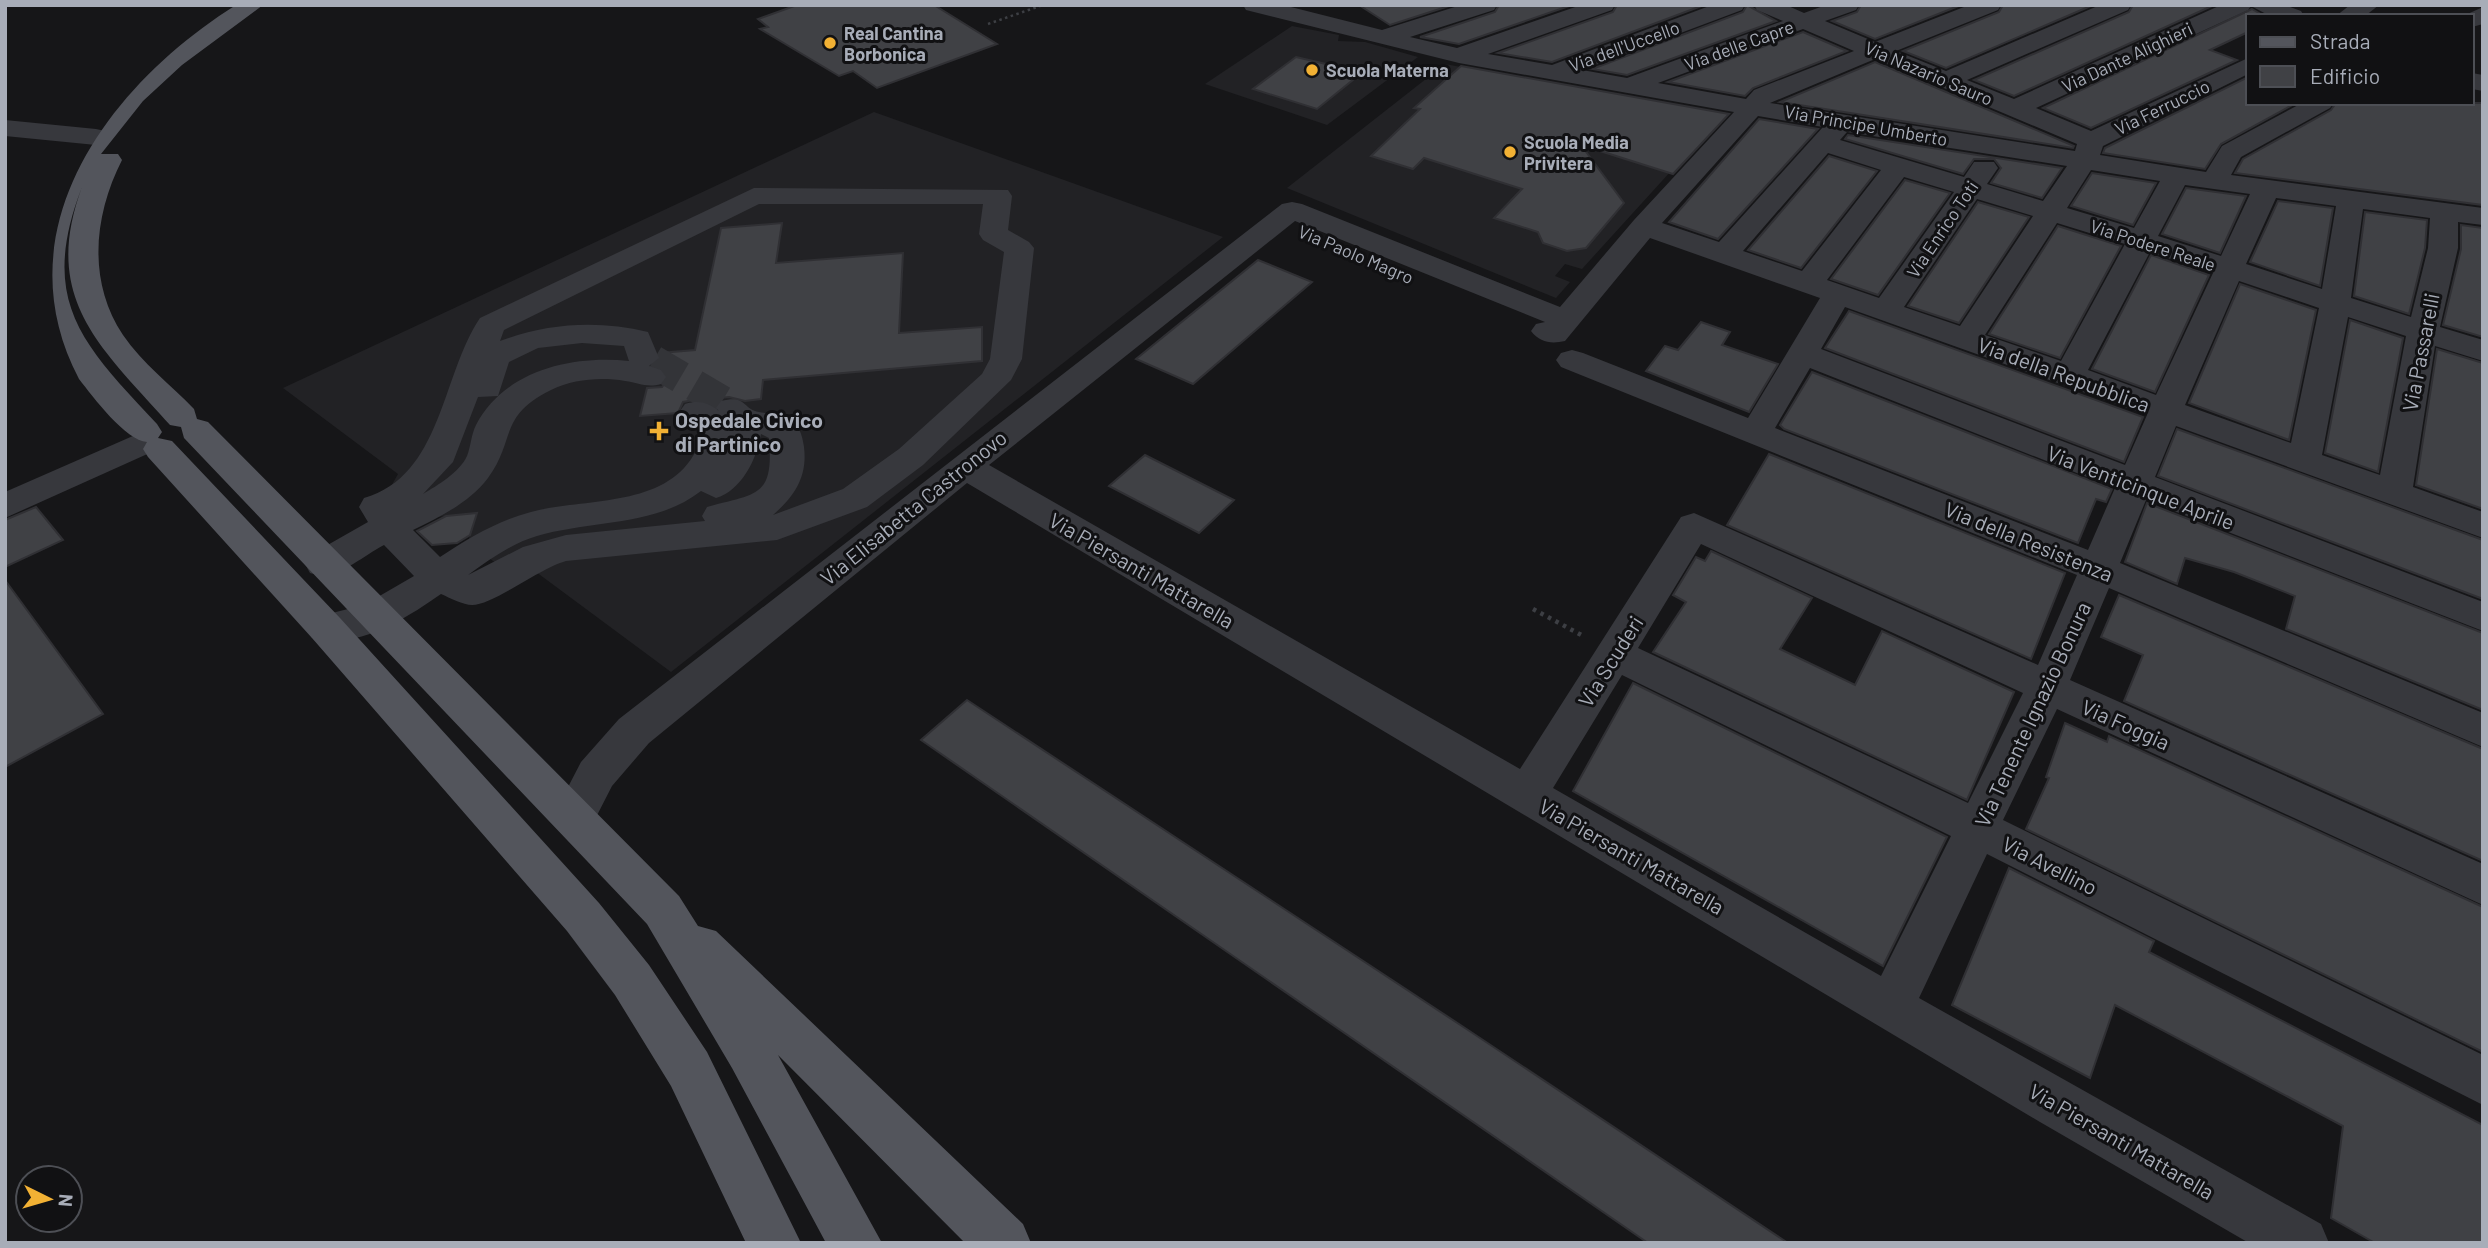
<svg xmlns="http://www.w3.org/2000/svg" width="2488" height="1248" font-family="Barlow,sans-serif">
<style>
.built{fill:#222225}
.building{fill:#404145;stroke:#303034;stroke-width:2}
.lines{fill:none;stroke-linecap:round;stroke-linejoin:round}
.minor-tunnel{stroke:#333438;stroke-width:32;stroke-dasharray:32 16;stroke-linecap:butt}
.path-far1{stroke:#3d3f44;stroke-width:2.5;stroke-dasharray:2.5 3.5;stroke-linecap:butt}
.path{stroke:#3d3f44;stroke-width:4.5;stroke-dasharray:3.5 5;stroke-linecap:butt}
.minor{fill:#37383d;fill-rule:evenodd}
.major{fill:#53555c;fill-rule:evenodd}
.poi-dot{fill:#f2b134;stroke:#111113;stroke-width:2.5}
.labels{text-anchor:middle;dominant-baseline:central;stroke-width:6;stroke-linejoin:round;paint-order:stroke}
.far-poi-label{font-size:18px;font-weight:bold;fill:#a8adb8;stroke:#111113;text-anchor:start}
.far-street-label{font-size:18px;fill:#a8adb8;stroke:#111113}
.street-label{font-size:21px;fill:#a8adb8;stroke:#111113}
.poi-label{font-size:21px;font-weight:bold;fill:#a8adb8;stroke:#111113;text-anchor:start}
</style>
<rect width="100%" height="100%" fill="#161618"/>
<g class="built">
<polygon points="1292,26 1339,35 1338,41 1365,42 1418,57 1327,125 1205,84"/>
<polygon points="1445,64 1620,97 1721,116 1582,269 1565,264 1555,276 1570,282 1556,298 1287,188"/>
<polygon points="874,112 1223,237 671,672 528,566 501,567 468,542 477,513 436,517 389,490 398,474 283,388"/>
</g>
<g class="building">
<polygon points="797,5 934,5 997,44 877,88 853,71 839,76 760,29 768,27 758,19"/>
<polygon points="1359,5 1452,5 1390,25"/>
<polygon points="1499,5 1572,5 1459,44 1420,37 1495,12"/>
<polygon points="1617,5 1704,5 1552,62 1498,53 1613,12"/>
<polygon points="1747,5 1776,21 1627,75 1592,69 1743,12"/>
<polygon points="1861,5 1961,5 1875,39 1832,21 1857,12"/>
<polygon points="2003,5 2093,5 1946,68 1903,51 1999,12"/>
<polygon points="2133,5 2214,5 2014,96 1974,80 2129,12"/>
<polygon points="2252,9 2264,16 2248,16 2248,32 2210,50 2237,60 2091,128 2043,108"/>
<polygon points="1803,32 1847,51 1753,88 1745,96 1668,82"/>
<polygon points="1296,57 1326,64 1359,75 1317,109 1253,89"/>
<polygon points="1875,62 2074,146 2073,148 1780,102"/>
<polygon points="1461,66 1729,114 1673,174 1581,145 1624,203 1586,248 1567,251 1543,243 1538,232 1494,218 1522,189 1424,158 1413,169 1371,156 1420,109 1414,108"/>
<polygon points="2248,77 2248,103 2296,103 2221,144 2205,169 2103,153 2105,148"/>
<polygon points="2336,103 2483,103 2483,205 2235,173 2243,159 2331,110"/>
<polygon points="1759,119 1818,129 1718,239 1669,222"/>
<polygon points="1848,135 2062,168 2042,198 1991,183 2001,168 1994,159 1974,159 1963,174 1845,139"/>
<polygon points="1829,156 1877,171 1801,268 1748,250"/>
<polygon points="2092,173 2156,183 2133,225 2071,206"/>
<polygon points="1905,180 1950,193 1878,295 1831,279"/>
<polygon points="2186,188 2246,196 2220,253 2162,234"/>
<polygon points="2278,201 2333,208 2320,286 2250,262"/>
<polygon points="1978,202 2029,217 1959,323 1908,306"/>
<polygon points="2365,212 2427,220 2425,248 2409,314 2354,296"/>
<polygon points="782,223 776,263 903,253 899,333 982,327 982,361 763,380 761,399 745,401 729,397 720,398 715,405 694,400 683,402 678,413 640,416 647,388 662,387 669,377 663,368 654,365 662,359 660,353 695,350 721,228"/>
<polygon points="2461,225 2483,228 2483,337 2443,325 2461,249"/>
<polygon points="2058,226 2121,246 2060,358 1989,334"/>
<polygon points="2151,255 2209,275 2155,392 2092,369"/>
<polygon points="1258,260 1312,282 1193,384 1136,359"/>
<polygon points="2240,284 2316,310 2289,440 2189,403"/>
<polygon points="1849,311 2143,417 2124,462 1825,348"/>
<polygon points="2350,320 2403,338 2378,472 2325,453"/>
<polygon points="1701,322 1730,332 1722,345 1778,364 1749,412 1646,371 1665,346 1678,350"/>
<polygon points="2437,349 2483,363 2483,509 2416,485"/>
<polygon points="1812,372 2112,489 2106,502 2096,499 2078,543 1784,429 1780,425"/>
<polygon points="2177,429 2483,540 2483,599 2158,476"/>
<polygon points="1769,454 2065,573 2031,659 1727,525"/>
<polygon points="1145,455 1234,500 1199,533 1109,486"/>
<polygon points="2147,503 2483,633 2483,710 2286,629 2295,596 2234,572 2185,558 2177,584 2125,562"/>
<polygon points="36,507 63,540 5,567 5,520"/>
<polygon points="477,513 470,535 457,543 432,545 417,531 446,516"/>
<polygon points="1711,551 1812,598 1780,649 1855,685 1882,631 2014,692 1967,800 1653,652 1686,602 1673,595 1696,557 1705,561"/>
<polygon points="5,580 103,714 5,767"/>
<polygon points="2119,595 2483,749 2483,861 2124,701 2143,655 2101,637"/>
<polygon points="1633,683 1947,837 1883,966 1573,791"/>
<polygon points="967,700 1468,1030 1788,1243 1648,1243 921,740"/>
<polygon points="2065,723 2107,742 2109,736 2483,907 2483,1052 2026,829 2049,778 2046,777"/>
<polygon points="2009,868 2154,941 2149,952 2483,1125 2483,1243 2375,1243 2331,1218 2343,1126 2115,1005 2090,1078 1952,1005"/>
</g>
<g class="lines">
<polyline class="minor-tunnel" points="653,361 733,408"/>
<polyline class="path-far1" points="988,24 1043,5"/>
<polyline class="path" points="1533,609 1585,637"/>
<g class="minor">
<path d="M1243,5H1283L1382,30L1461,5H1497L1494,10L1410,37L1457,48L1581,5H1615L1612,10L1488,54L1552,65L1712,5H1745L1742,10L1582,70L1627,78L1783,21L1757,10L1754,5H1786L1804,13L1826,5H1859L1856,10L1825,21L1875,42L1969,5H2001L1998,10L1896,51L1946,71L2100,5H2131L2128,10L1967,80L2014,99L2221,5H2285L2301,11L2304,16H2270L2251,6L2248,10L2036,108L2091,131L2248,58V74L2103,146L2100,155L2206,172L2222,146L2302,103H2334L2330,108L2241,157L2231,175L2483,208V225L2458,222V248L2440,327L2483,340V361L2435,346L2413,487L2483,512V538L2176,426L2155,477L2483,602V631L2146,500L2120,563L2483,713V747L2109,588L2070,680L2483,864V905L2057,709L2003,820L2483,1055V1105L1987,854L1919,998L2321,1224L2329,1243H2249L2040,1122L967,483L649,743L612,786L590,829L575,834L560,829L553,816L581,762L619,719L1282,204L1292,202L1302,204L1560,307L1634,220L1734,112L1459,63L1246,10ZM1803,29L1854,51L1754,90L1746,99L1658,83ZM1875,59L2077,144L2075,151L1770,103ZM1758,116L1823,127L1719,242L1662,223ZM1847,132L2067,166L2043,201L1987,184L1998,168L1994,162H1974L1964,177L1840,140ZM1828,153L1881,170L1802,271L1743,251ZM2091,170L2160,181L2134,228L2067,208ZM1904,177L1954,192L1879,298L1827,280ZM2185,185L2250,194L2221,256L2158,236ZM2276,198L2336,206L2322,289L2246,264ZM1977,199L2033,216L1960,326L1904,307ZM2363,209L2430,218L2428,248L2411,317L2351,298ZM1295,221L1545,322L1536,324L1531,331C1540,343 1552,344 1565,341L1650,238L1820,298L1748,418L1583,353L1572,350L1561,353L1556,360L1561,367L2077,575L2038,665L1694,513L1681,517L1520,769L989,465ZM2057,223L2125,244L2061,361L1985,335ZM2150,252L2213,273L2156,395L2088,370ZM2239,281L2319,308L2291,443L2185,405ZM1845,307L2147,415L2125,465L1821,349ZM2348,317L2406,336L2380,475L2322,455ZM1810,368L2115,488L2088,550L1775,428ZM1701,544L2023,693L1968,803L1638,648ZM1622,675L1951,836L1881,976L1553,788Z"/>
<polygon points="2350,5 2379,5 2365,16 2336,16"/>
<polygon points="2483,7 2483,24 2472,27 2472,16 2463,16"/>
<polygon points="2472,73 2483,75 2483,91 2472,89"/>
<polygon points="5,120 96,129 105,131 109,137 105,143 96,145 5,136"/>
<path d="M754,188L1008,190L1012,196L1008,230L1029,242L1034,248L1022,359L1011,380L923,465L867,507L777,540L566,561C540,568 493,605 472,605C463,605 450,598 441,594C407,618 355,651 312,638L307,628L312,618L364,605L414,576L384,545C361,557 337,581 310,573L305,564L310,555L368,522L359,507L364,498C442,476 441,376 480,318ZM759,204H983L979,234L983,240L1004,252L990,359L982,374L899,449L843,489L773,515C792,498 808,479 804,447C802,433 799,424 786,417C777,413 768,414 759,412C742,409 747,394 721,401L716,408L719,411C707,402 699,400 685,404L680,411C685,418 695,423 698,431C702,439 698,449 693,456C662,508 582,498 531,512C497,521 469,538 440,557L413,530C440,517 470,502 488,478C516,440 498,416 551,390C574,379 601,377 625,381C639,383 647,388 661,384L666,377L661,370L649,366L659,358L648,332C598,320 548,323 500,341L504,330ZM582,343L624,346L629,361C572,355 505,370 476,425C471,435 471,446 467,456C459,473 438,485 423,494L453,462L478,397L498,396L509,362L538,348ZM761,434L769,438C774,498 757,493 707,507L702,516L705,521L566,535L523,547L468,575C489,560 512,543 537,536C591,520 655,527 701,491L716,498C741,491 757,459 761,434Z"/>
<polygon points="142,432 154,435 159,443 154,451 5,518 5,492"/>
</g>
<path class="major" d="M236,5H263L182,65L143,101L101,154H118L122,160C94,215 87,281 123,335C142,363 171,385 194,409L197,419L208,422L679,896L698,926L716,931L1023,1224L1031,1243H965L778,1055L882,1243H826L732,1068L647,924L184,438L181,427L170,425C102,348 40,300 82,187C38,301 82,344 157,424L162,432L158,438L172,441L340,618L599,903L649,965L707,1052L801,1243H746L671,1086L615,995L567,931L312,638L148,457L143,449L147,442C126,441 93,397 79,379C0,229 110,84 236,5Z"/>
</g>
<g class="poi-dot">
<circle cx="830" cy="43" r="7"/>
<circle cx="1312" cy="70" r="7"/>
<circle cx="1510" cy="152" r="7"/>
<path d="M655.5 420.5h7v7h7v7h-7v7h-7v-7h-7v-7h7z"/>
</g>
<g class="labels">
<g class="far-poi-label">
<text x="844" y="33">Real Cantina<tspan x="844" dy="21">Borbonica</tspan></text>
<text x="1326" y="70">Scuola Materna</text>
<text x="1524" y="142">Scuola Media<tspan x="1524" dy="21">Privitera</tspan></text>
</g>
<g class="far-street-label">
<text transform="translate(1739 45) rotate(-20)">Via delle Capre</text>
<text transform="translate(1624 46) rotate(-20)">Via dell'Uccello</text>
<text transform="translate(2127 57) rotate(-25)">Via Dante Alighieri</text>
<text transform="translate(1929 73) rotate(23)">Via Nazario Sauro</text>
<text transform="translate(2162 107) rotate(-26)">Via Ferruccio</text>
<text transform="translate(1866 125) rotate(10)">Via Principe Umberto</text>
<text transform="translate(1942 229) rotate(-56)">Via Enrico Toti</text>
<text transform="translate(2153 245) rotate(18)">Via Podere Reale</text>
<text transform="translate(1356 254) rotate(23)">Via Paolo Magro</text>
</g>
<g class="street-label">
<text transform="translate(2420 352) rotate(-79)">Via Passarelli</text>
<text transform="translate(2064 374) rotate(20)">Via della Repubblica</text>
<text transform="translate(2141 487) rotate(21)">Via Venticinque Aprile</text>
<text transform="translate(913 507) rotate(-39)">Via Elisabetta Castronovo</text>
<text transform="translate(2029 541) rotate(22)">Via della Resistenza</text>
<text transform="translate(1142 570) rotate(30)">Via Piersanti Mattarella</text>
<text transform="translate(1610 661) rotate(-58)">Via Scuderi</text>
<text transform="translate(2032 714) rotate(-65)">Via Tenente Ignazio Bonura</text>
<text transform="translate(2126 724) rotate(24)">Via Foggia</text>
<text transform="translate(1632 856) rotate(30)">Via Piersanti Mattarella</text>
<text transform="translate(2050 865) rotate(27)">Via Avellino</text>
<text transform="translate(2122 1141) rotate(30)">Via Piersanti Mattarella</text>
</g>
<g class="poi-label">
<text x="675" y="419">Ospedale Civico<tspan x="675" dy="24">di Partinico</tspan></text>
</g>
</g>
<rect width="2488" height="1248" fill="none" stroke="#a8adb8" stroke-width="14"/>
<rect x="2246" y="14" width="228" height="91" fill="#111113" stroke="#4d4f55" stroke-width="2"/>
<rect x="2260" y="37" width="35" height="10" fill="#53555c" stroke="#4d4f55" stroke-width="2"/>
<text x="2310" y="49" font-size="21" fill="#a8adb8">Strada</text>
<rect x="2260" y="66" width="35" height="21" fill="#404145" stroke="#4d4f55" stroke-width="2"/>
<text x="2310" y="84" font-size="21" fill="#a8adb8">Edificio</text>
<g transform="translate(49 1199) rotate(95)"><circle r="33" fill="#111113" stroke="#4d4f55" stroke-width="2"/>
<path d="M0-5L12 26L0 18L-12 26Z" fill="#f2b134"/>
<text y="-10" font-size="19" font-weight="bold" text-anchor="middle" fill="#a8adb8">N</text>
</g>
</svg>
